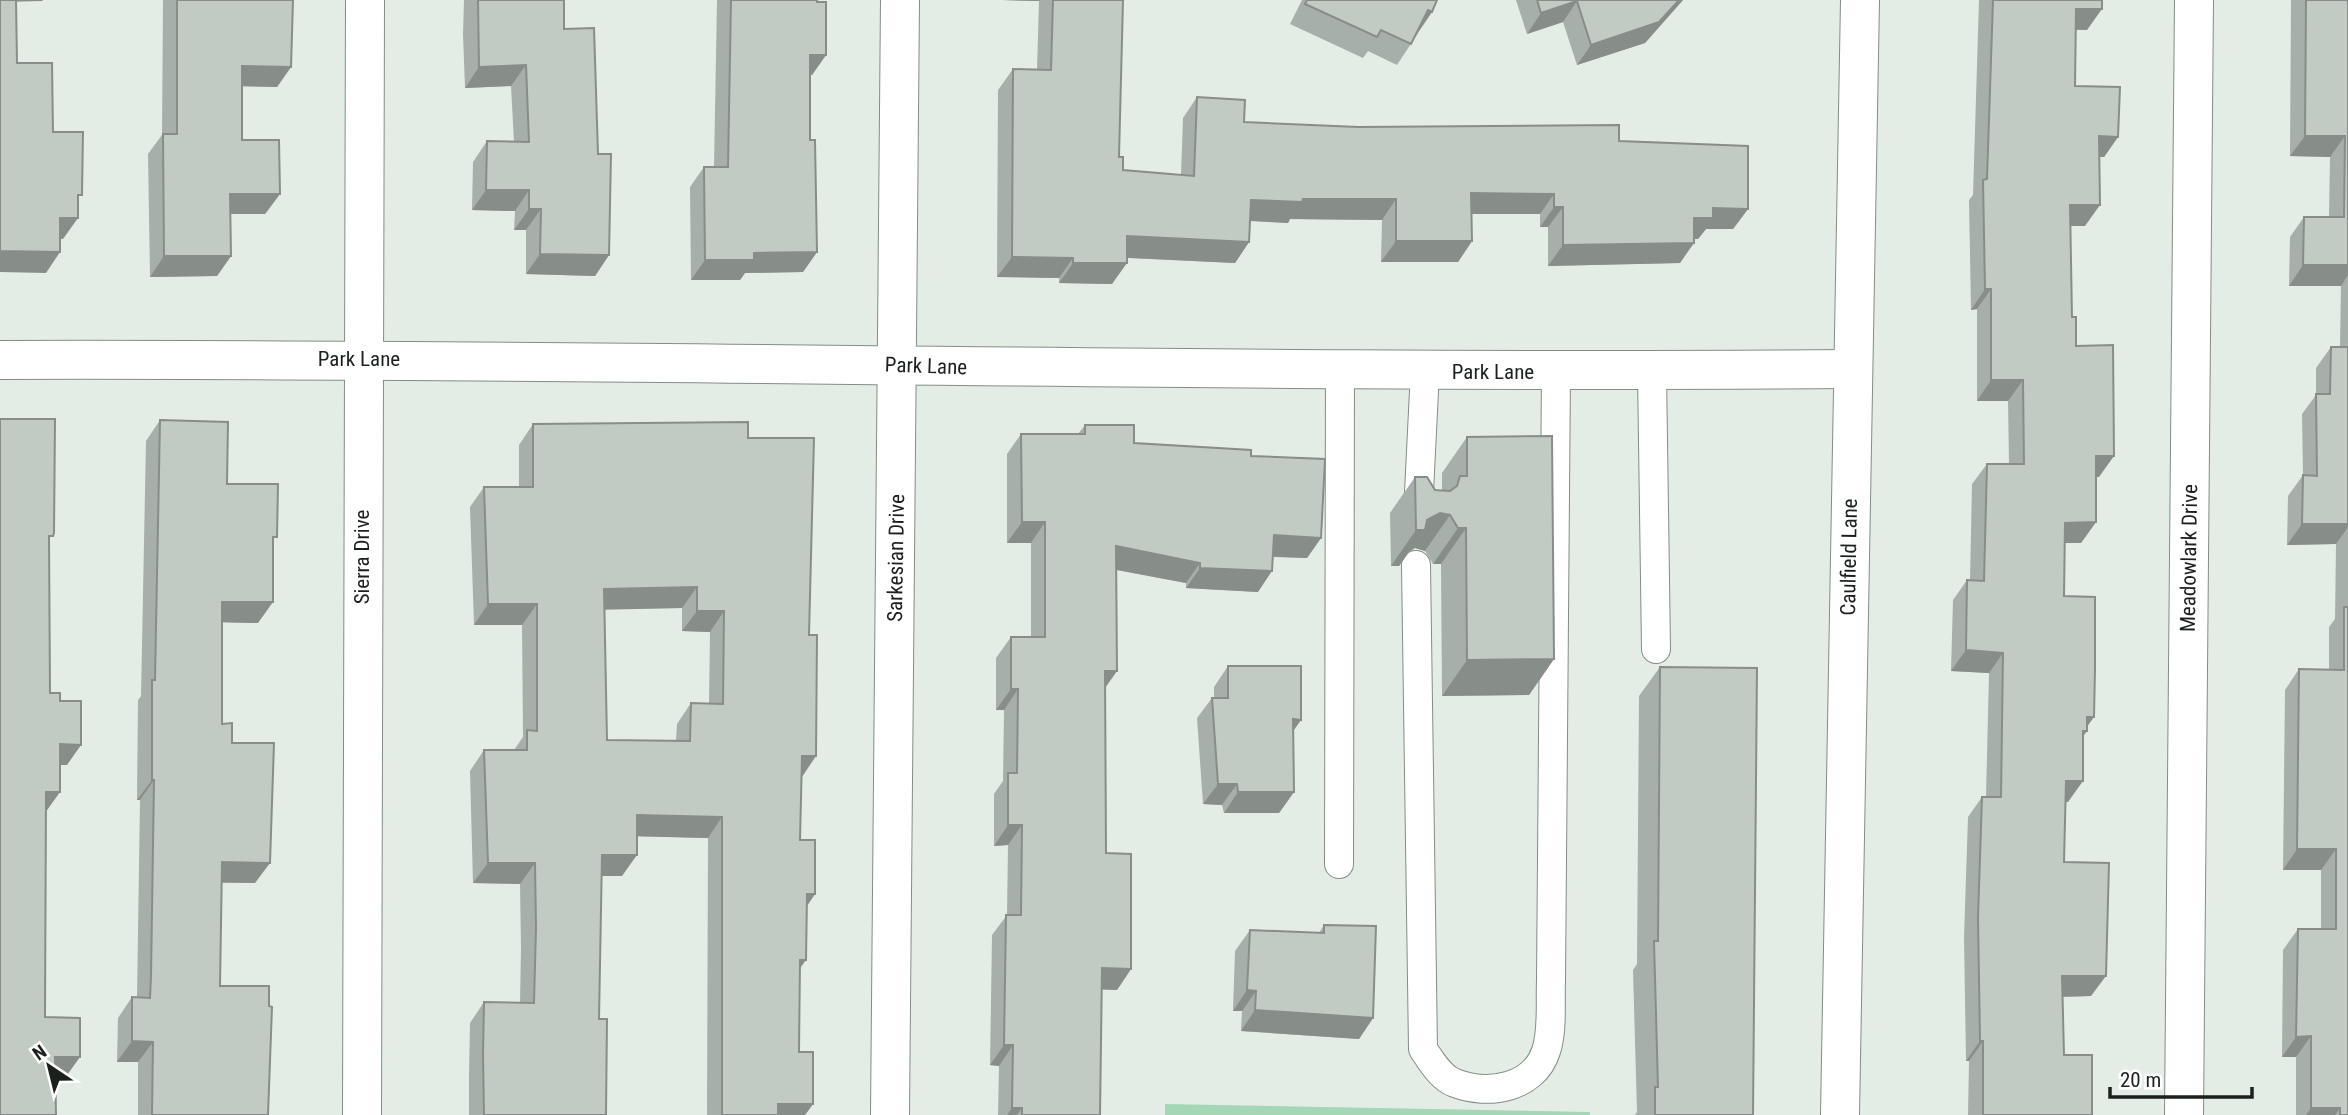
<svg xmlns="http://www.w3.org/2000/svg" width="2348" height="1115" font-family="'Roboto Condensed',sans-serif">
<style>
.green{fill:#a4d7b6}
.lines{fill:none;stroke-linecap:round;stroke-linejoin:round}
.lane-casing{stroke:#838d86;stroke-width:30}
.street-casing{stroke:#838d86;stroke-width:40}
.secondary-casing{stroke:#838d86;stroke-width:40}
.lane{stroke:#fff;stroke-width:28}
.street{stroke:#fff;stroke-width:38}
.secondary{stroke:#fff;stroke-width:38}
.wall{fill:#a6afa9;fill-rule:evenodd}
.shaded-wall{fill:#878e89}
.building{fill:#c1cbc4;stroke:#878e89;stroke-width:2;fill-rule:evenodd}
.labels{text-anchor:middle;dominant-baseline:central;stroke-width:5;stroke-linejoin:round;paint-order:stroke}
.street-label{font-size:21px;fill:#1c201d;stroke:#fff}
</style>
<rect width="100%" height="100%" fill="#e3ede6"/>
<polygon class="green" points="1165,1104 1590,1112 1590,1115 1165,1115"/>
<g class="lines">
<defs>
<g id="lane">
<polyline points="1652,371 1656,649"/>
<polyline points="1418,512 1425,371"/>
<path d="M1416,565L1423,1049C1431,1061 1441,1078 1455,1083C1489,1096 1534,1088 1546,1051C1553,1031 1550,1002 1551,981L1556,372"/>
<polyline points="1339,864 1340,370"/>
</g>
<g id="street">
<path d="M0,360C617,358 1234,374 1852,369"/>
<polyline points="362,1115 365,0"/>
<polyline points="890,1115 900,0"/>
<polyline points="2184,1115 2194,0"/>
</g>
<polyline id="secondary" points="1840,1115 1860,0"/>
</defs>
<use href="#lane" class="lane-casing"/>
<use href="#street" class="street-casing"/>
<use href="#secondary" class="secondary-casing"/>
<use href="#lane" class="lane"/>
<use href="#street" class="street"/>
<use href="#secondary" class="secondary"/>
</g>
<g class="wall">
<polygon points="163,0 293,0 291,67 277,87 242,86 242,140 280,194 265,214 230,214 231,256 217,276 150,277 148,154 162,135"/>
<polygon points="464,0 564,0 564,29 598,154 609,255 595,276 526,274 526,230 514,230 515,211 472,210 473,162 487,141 514,142 511,86 465,88 463,34"/>
<polygon points="717,0 817,0 826,55 812,75 810,75 810,140 817,252 803,272 745,273 740,280 691,280 690,187 704,167 714,167"/>
<polygon points="1002,0 1123,0 1119,157 1123,170 1181,175 1183,118 1197,97 1244,122 1619,141 1748,209 1733,229 1706,229 1698,239 1694,239 1680,263 1548,266 1548,227 1540,227 1540,214 1471,214 1472,241 1458,262 1381,262 1382,220 1290,219 1288,223 1250,221 1249,242 1235,263 1127,258 1112,284 1059,283 1059,278 997,277 998,90 1013,69 1037,70 1039,1"/>
<polygon points="1302,0 1437,0 1432,12 1397,65 1368,51 1363,58 1290,24"/>
<polygon points="1516,0 1683,0 1645,43 1577,65 1563,22 1527,34"/>
<polygon points="1979,0 2102,0 2087,30 2076,30 2075,86 2118,137 2104,157 2099,157 2085,226 2070,226 2072,317 2099,477 2096,477 2096,522 2081,543 2065,543 2064,596 2087,727 2083,736 2068,802 2065,802 2064,862 2091,996 2063,997 2064,1055 2092,1115 1968,1115 1969,1061 1966,1061 1964,937 1968,817 1982,797 1986,797 1989,673 1951,671 1953,600 1967,580 1970,580 1972,484 1987,464 2009,464 2008,401 1977,401 1977,309 1971,310 1969,200 1973,195"/>
<polygon points="2291,0 2348,0 2348,1115 2296,1115 2296,1057 2282,1057 2283,950 2298,929 2321,929 2321,870 2283,870 2285,690 2299,669 2329,670 2329,627 2335,619 2336,544 2287,545 2288,496 2303,475 2302,414 2316,395 2316,368 2331,347 2340,347 2341,286 2289,286 2290,237 2304,217 2329,217 2330,157 2290,156"/>
<polygon points="160,420 227,484 273,544 258,623 222,622 222,724 232,743 255,883 222,883 220,986 268,1115 138,1115 138,1062 117,1062 118,1018 132,997 137,998 140,800 137,800 138,700 141,696 146,441"/>
<path d="M533,424L748,438L802,777L800,840L815,894L807,905L800,969L799,1052L813,1104L805,1115H707L708,838L637,836L622,876H602L599,1019L606,1115H469V1075L470,1023L484,1002L520,1003L521,948L520,884L473,883L470,771L484,750H514L523,737L522,625H474L470,507L484,487H519V445ZM682,608V631L710,632L709,703H691L677,724L676,741L607,740L605,609Z"/>
<polygon points="1085,425 1134,443 1251,456 1321,538 1307,558 1273,557 1258,592 1186,588 1186,583 1116,570 1117,671 1105,688 1106,853 1131,969 1117,990 1102,989 1100,1115 998,1115 999,1066 990,1065 992,935 1007,915 1008,845 994,846 994,794 1003,781 1004,710 996,710 996,658 1011,637 1031,637 1031,543 1007,543 1007,454 1021,434 1078,434"/>
<polygon points="1467,437 1554,659 1529,695 1442,696 1441,564 1433,564 1425,551 1415,548 1409,552 1399,566 1391,566 1390,513 1415,477 1435,490 1442,491 1442,473"/>
<polygon points="1228,666 1293,731 1294,792 1279,813 1224,813 1222,805 1203,804 1197,718 1212,698 1214,698 1214,687"/>
<polygon points="1660,667 1753,1115 1635,1115 1637,1112 1633,970 1637,964 1639,696"/>
<polygon points="1324,925 1373,1018 1359,1039 1241,1031 1242,1011 1233,1011 1235,951 1250,930 1319,933"/>
</g>
<g class="shaded-wall">
<polygon points="2,0 43,0 42,1 1,2"/>
<polygon points="1002,0 1040,0 1039,1"/>
<polygon points="1679,0 1683,0 1645,43 1577,65 1591,45"/>
<polygon points="1577,1 1563,22 1527,34 1541,13"/>
<polygon points="2076,9 2102,9 2087,30 2062,29"/>
<polygon points="1428,10 1432,12 1418,32"/>
<polygon points="810,55 826,55 812,75 796,75"/>
<polygon points="526,65 511,86 465,88 479,67"/>
<polygon points="242,66 291,67 277,87 228,86"/>
<polygon points="2099,136 2118,137 2104,157 2084,157"/>
<polygon points="2305,136 2345,136 2330,157 2290,156"/>
<polygon points="486,190 529,190 515,211 472,210"/>
<polygon points="1471,193 1554,194 1540,214 1457,214"/>
<polygon points="230,194 280,194 265,214 216,214"/>
<polygon points="1303,199 1396,199 1382,220 1290,219 1288,223 1236,220 1251,200"/>
<polygon points="2070,205 2100,205 2085,226 2055,226"/>
<polygon points="1554,207 1563,207 1548,227 1540,227"/>
<polygon points="1713,208 1748,209 1733,229 1706,229 1698,239 1680,239 1694,218"/>
<polygon points="529,209 541,209 526,230 514,230"/>
<polygon points="60,218 78,218 63,239 46,238"/>
<polygon points="1127,236 1249,242 1235,263 1112,257"/>
<polygon points="1396,241 1472,241 1458,262 1381,262"/>
<polygon points="1694,243 1680,263 1548,266 1563,245"/>
<polygon points="0,251 60,252 46,273 0,272"/>
<polygon points="817,252 803,272 745,273 740,280 691,280 705,260 754,253"/>
<polygon points="540,254 609,255 595,276 526,274"/>
<polygon points="164,256 231,256 217,276 150,277"/>
<polygon points="1012,257 1073,258 1059,278 997,277"/>
<polygon points="1073,263 1127,263 1112,284 1059,283"/>
<polygon points="2303,265 2348,265 2348,275 2341,286 2289,286"/>
<polygon points="1985,289 1991,289 1977,309 1971,310"/>
<polygon points="1991,380 2023,380 2008,401 1977,401"/>
<polygon points="2096,456 2114,456 2099,477 2081,477"/>
<polygon points="1440,513 1450,515 1425,551 1415,548 1409,552 1399,566 1391,566 1416,530 1427,520"/>
<polygon points="1022,522 1045,522 1031,543 1007,543"/>
<polygon points="2096,522 2081,543 2051,543 2065,523"/>
<polygon points="2302,524 2348,524 2348,527 2336,544 2287,545"/>
<polygon points="1458,528 1466,528 1441,564 1433,564"/>
<polygon points="1274,535 1321,538 1307,558 1260,556"/>
<polygon points="1116,546 1200,563 1186,583 1102,567"/>
<polygon points="1200,568 1272,571 1258,592 1186,588"/>
<polygon points="697,587 682,608 590,610 604,589"/>
<polygon points="222,602 273,602 258,623 208,622"/>
<polygon points="488,604 537,604 522,625 474,625"/>
<polygon points="697,611 724,611 710,632 682,631"/>
<polygon points="1966,650 2003,653 1989,673 1951,671"/>
<polygon points="1554,659 1529,695 1442,696 1467,660"/>
<polygon points="1105,671 1117,671 1102,692"/>
<polygon points="1011,689 1018,689 1004,710 996,710"/>
<polygon points="2087,717 2094,717 2084,731 2087,731 2072,752"/>
<polygon points="1293,719 1301,720 1287,740"/>
<polygon points="60,744 81,745 67,765 46,765"/>
<polygon points="802,756 816,756 802,777"/>
<polygon points="152,780 154,780 140,800 137,800"/>
<polygon points="2066,781 2083,781 2068,802 2051,801"/>
<polygon points="1218,784 1237,784 1222,805 1203,804"/>
<polygon points="46,792 60,792 45,813"/>
<polygon points="1238,792 1294,792 1279,813 1224,813"/>
<polygon points="637,815 722,817 708,838 623,836"/>
<polygon points="1008,825 1022,825 1008,845 994,846"/>
<polygon points="2297,849 2336,849 2321,870 2283,870"/>
<polygon points="602,855 637,855 622,876 588,876"/>
<polygon points="222,862 270,863 255,883 208,882"/>
<polygon points="488,863 535,863 520,884 473,883"/>
<polygon points="807,894 815,894 801,915"/>
<polygon points="800,960 806,960 791,981"/>
<polygon points="1102,968 1131,969 1117,990 1088,989"/>
<polygon points="2062,976 2106,976 2091,996 2048,997"/>
<polygon points="1247,990 1256,991 1242,1011 1233,1011"/>
<polygon points="1255,1010 1373,1018 1359,1039 1241,1031"/>
<polygon points="2311,1036 2296,1057 2282,1057 2296,1037"/>
<polygon points="132,1041 153,1042 138,1062 117,1062"/>
<polygon points="1980,1041 1983,1041 1969,1061 1966,1061"/>
<polygon points="1004,1045 1013,1045 999,1066 990,1065"/>
<polygon points="55,1057 80,1057 65,1078 41,1078"/>
<polygon points="778,1104 813,1104 805,1115 770,1115"/>
<polygon points="1012,1108 1022,1108 1017,1115 1007,1115"/>
<polygon points="2311,1108 2340,1108 2335,1115 2306,1115"/>
</g>
<g class="building">
<polygon points="0,0 16,0 17,63 52,63 53,132 83,132 82,195 78,195 78,218 60,218 60,252 0,251"/>
<polygon points="177,0 293,0 291,67 242,66 242,140 279,140 280,194 230,194 231,256 164,256 163,134 177,134"/>
<polygon points="478,0 564,0 564,29 594,28 598,154 611,154 609,255 540,254 541,209 529,209 529,190 486,190 487,141 529,142 526,65 479,67"/>
<polygon points="731,0 817,0 817,2 826,2 826,55 810,55 810,140 815,140 817,252 754,253 754,260 705,260 704,167 728,167"/>
<polygon points="1053,0 1123,0 1119,157 1123,157 1123,170 1194,176 1197,97 1245,100 1244,122 1358,127 1619,125 1619,141 1748,146 1748,209 1713,208 1713,218 1694,218 1694,243 1563,245 1563,207 1554,207 1554,194 1471,193 1472,241 1396,241 1396,199 1303,199 1302,202 1251,200 1249,242 1127,236 1127,263 1073,263 1073,258 1012,257 1013,69 1051,70"/>
<polygon points="1307,0 1437,0 1432,12 1428,10 1411,44 1381,30 1377,37 1305,4"/>
<polygon points="1537,0 1679,0 1659,22 1591,45 1577,1 1541,13"/>
<polygon points="1993,0 2102,0 2102,9 2076,9 2075,86 2120,87 2118,137 2099,136 2100,205 2070,205 2072,317 2076,317 2076,346 2113,345 2114,456 2096,456 2096,522 2065,523 2064,596 2095,597 2095,669 2094,717 2087,717 2087,731 2083,731 2083,781 2066,781 2064,862 2109,863 2106,976 2062,976 2064,1055 2092,1055 2092,1115 1983,1115 1983,1041 1980,1041 1978,917 1982,797 2001,797 2003,653 1966,650 1967,580 1984,581 1987,464 2024,464 2023,380 1991,380 1991,289 1985,289 1983,180 1987,179"/>
<polygon points="2306,0 2348,0 2348,265 2303,265 2304,217 2344,217 2345,136 2305,136"/>
<polygon points="2331,347 2348,347 2348,524 2302,524 2303,475 2317,476 2316,394 2330,394"/>
<polygon points="0,419 55,419 54,533 53,536 49,536 50,693 60,693 60,701 81,701 81,745 60,744 60,792 46,792 45,1017 80,1018 80,1057 55,1057 56,1115 0,1115"/>
<polygon points="160,420 228,422 227,484 278,484 277,537 273,537 273,602 222,602 222,724 232,723 232,743 274,743 270,863 222,862 220,986 269,986 269,1006 272,1007 268,1115 152,1115 153,1042 132,1041 132,997 150,998 151,976 154,780 152,780 152,680 155,680"/>
<path d="M748,422V438H814L809,635H817L816,756H802L800,840H815V894H807L806,960H800L799,1052H813V1104H778V1115H722V817L637,815V855H602L599,1019H607L606,1115H484L483,1055L484,1002L534,1003L536,928L535,863H488L484,750H527V730L537,731V604H488L484,487H533V424ZM697,587V611H724L723,704L691,703L690,741L607,740L604,589Z"/>
<polygon points="1085,425 1134,425 1134,443 1251,450 1251,456 1325,459 1321,538 1274,535 1272,571 1200,568 1200,563 1116,546 1117,671 1105,671 1106,853 1131,854 1131,969 1102,968 1100,1115 1022,1115 1022,1108 1012,1108 1013,1045 1004,1045 1006,915 1021,915 1022,825 1008,825 1008,773 1017,773 1018,689 1011,689 1011,637 1045,637 1045,522 1022,522 1021,434 1085,434"/>
<polygon points="1552,436 1554,659 1467,660 1466,528 1458,528 1450,515 1440,513 1427,520 1425,530 1416,530 1415,477 1427,477 1435,490 1450,491 1457,486 1460,476 1467,476 1467,437"/>
<polygon points="2344,607 2348,607 2348,1115 2340,1115 2340,1108 2311,1108 2311,1036 2296,1037 2298,929 2336,929 2336,849 2297,849 2299,669 2344,670"/>
<polygon points="1228,666 1301,666 1301,720 1293,719 1294,792 1238,792 1237,784 1218,784 1212,698 1228,698"/>
<polygon points="1660,667 1757,668 1753,1115 1655,1115 1655,1087 1658,1087 1654,941 1658,941"/>
<polygon points="1324,925 1376,926 1373,1018 1255,1010 1256,991 1247,990 1250,930 1324,933"/>
</g>
<g class="labels">
<g class="street-label">
<text x="359" y="359">Park Lane</text>
<text transform="translate(926 366) rotate(2)">Park Lane</text>
<text x="1493" y="372">Park Lane</text>
<text transform="translate(362 557) rotate(-90)">Sierra Drive</text>
<text transform="translate(1849 557) rotate(-89)">Caulfield Lane</text>
<text transform="translate(896 558) rotate(-89)">Sarkesian Drive</text>
<text transform="translate(2189 558) rotate(-89)">Meadowlark Drive</text>
</g>
</g>
<g transform="translate(49 1066) rotate(325)" stroke="#ffffff" stroke-width="5" paint-order="stroke">
<path d="M0-5L12 26L0 18L-12 26Z" fill="#1c201d"/>
<text y="-10" font-size="19" font-weight="bold" text-anchor="middle" fill="#1c201d">N</text>
</g>
<path d="M2110 1087v10h142v-10" fill="none" stroke="#1c201d" stroke-width="3.5"/>
<text x="2120" y="1087" font-size="21" fill="#1c201d" stroke="#ffffff" stroke-width="5" paint-order="stroke">20 m</text>
</svg>
